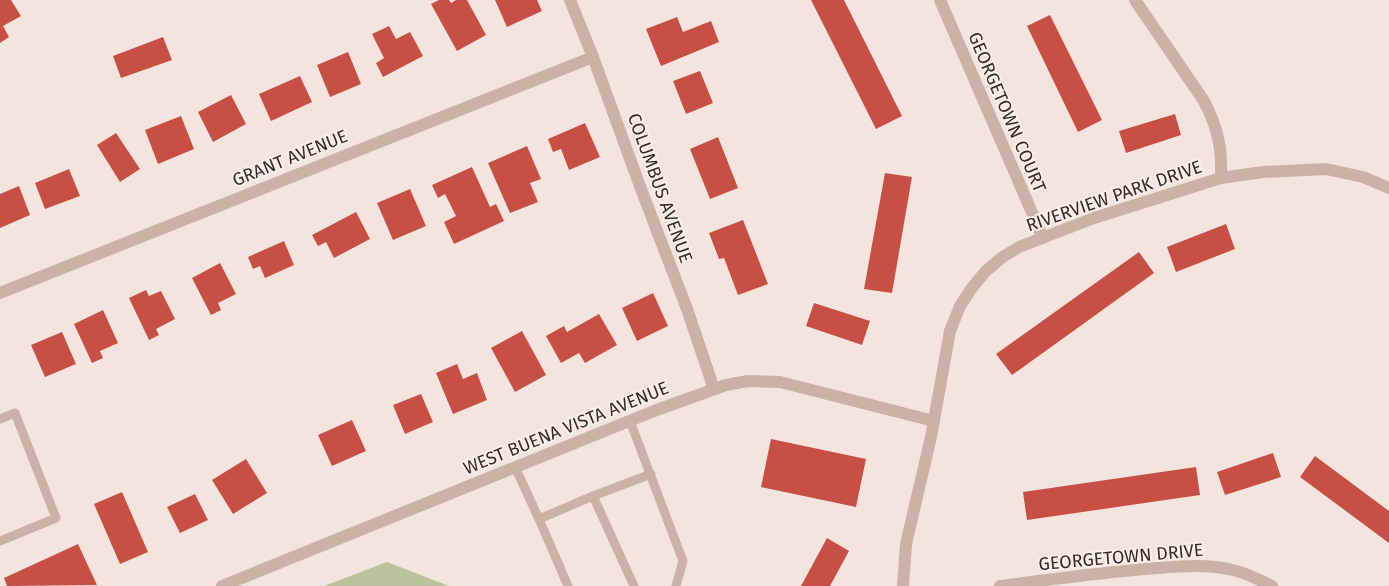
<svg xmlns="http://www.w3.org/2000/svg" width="1389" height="586" font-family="'Fira Sans',sans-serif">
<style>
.green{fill:#bcc29c}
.building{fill:#c84f45}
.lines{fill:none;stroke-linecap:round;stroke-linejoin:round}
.service{stroke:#cbb2a8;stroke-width:9}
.minor{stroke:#cbb2a8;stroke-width:12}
.tertiary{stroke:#cbb2a8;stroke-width:12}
.labels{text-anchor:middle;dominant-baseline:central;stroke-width:4;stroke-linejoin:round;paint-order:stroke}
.street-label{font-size:18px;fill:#382b28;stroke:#faf0e9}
</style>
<rect width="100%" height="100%" fill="#f3e5dd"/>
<polygon class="green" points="387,562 449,586 324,586"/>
<g class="building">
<polygon points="0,0 11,0 21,16 3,26 9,37 0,43"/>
<polygon points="439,0 449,0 451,3 456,0 467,0 486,35 457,51 431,4"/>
<polygon points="495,0 537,0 542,11 507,27"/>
<polygon points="811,0 844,0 902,116 876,129"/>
<polygon points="1050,15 1102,120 1078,132 1027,26"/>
<polygon points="677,17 683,32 711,21 719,42 661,66 646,29"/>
<polygon points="389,26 396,39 410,32 423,56 383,77 376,63 384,58 372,34"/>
<polygon points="163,37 172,60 121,78 113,56"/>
<polygon points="348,52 361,84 330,97 317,65"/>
<polygon points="700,71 713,103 686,114 673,81"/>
<polygon points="300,76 312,102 271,121 259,94"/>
<polygon points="231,95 246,124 213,142 198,112"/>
<polygon points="1175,114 1181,135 1126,153 1119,131"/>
<polygon points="181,116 194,149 158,164 145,130"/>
<polygon points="585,123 600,157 569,170 561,149 553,152 548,139"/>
<polygon points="116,133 140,169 120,182 97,145"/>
<polygon points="718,137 738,188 710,199 690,149"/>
<polygon points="527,146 541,179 530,183 538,202 510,213 488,163"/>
<polygon points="472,167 490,207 496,204 504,221 454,244 444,222 456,216 445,194 438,198 432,185"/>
<polygon points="69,169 80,196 45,209 35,183"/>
<polygon points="885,173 912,177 892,293 864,289"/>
<polygon points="19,186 30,215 0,228 0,194"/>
<polygon points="410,189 426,226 393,240 377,203"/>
<polygon points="356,212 370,239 334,258 326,242 318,246 312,235"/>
<polygon points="743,220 768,284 738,295 724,258 719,259 709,233"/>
<polygon points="1226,224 1235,249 1176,272 1167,247"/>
<polygon points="284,241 294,265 265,278 260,266 253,269 248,257"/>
<polygon points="1139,252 1154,273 1012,375 996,354"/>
<polygon points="220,263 236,294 218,303 221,310 211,315 192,278"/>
<polygon points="146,290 149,296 161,291 175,319 156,329 159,335 149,340 129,298"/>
<polygon points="653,293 668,326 637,341 622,308"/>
<polygon points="814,303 870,321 862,345 806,326"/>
<polygon points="103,310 118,343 100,351 103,358 92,363 74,324"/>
<polygon points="599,314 617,345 585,363 579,353 561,363 546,336 564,326 567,332"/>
<polygon points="522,331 546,375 515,392 491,348"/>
<polygon points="62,332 76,364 45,377 31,345"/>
<polygon points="457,364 463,379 477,373 487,400 453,414 436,373"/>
<polygon points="421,394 433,422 405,434 393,405"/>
<polygon points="352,420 366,451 332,466 318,435"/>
<polygon points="771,439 866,459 856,507 761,487"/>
<polygon points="1273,453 1281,477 1225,495 1217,472"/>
<polygon points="1315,456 1389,511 1389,543 1300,477"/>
<polygon points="246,459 267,493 233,514 212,480"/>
<polygon points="1196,467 1200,495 1027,520 1023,492"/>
<polygon points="122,492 148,552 120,564 94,504"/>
<polygon points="195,494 208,520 180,533 167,507"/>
<polygon points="827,538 849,551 830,586 801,586"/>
<polygon points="78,544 97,585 7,586 4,578"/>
</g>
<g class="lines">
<g class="service">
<polyline points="0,419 15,413 56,518 0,541"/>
<polyline points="630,421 683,561 676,586"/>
<polyline points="515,467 539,519 568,586"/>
<polyline points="593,496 634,586"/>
<polyline points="539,519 593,496 651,474"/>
</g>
<g class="minor">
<polyline points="570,0 593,57 641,189 687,309 714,389"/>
<polyline points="940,0 1043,238"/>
<path d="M1135,0L1204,101C1218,128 1222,148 1221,178"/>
<polyline points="0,293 593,57"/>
<polyline points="903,586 906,544 931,437 950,331 960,306 971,289 985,272 1001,258 1019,247 1094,218 1221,178 1263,172 1326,169 1363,177 1389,188"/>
<path d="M1000,586C1048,580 1096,573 1145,569C1174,567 1204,563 1233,570C1247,573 1259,580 1272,586"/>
</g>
<polyline class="tertiary" points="222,586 654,411 726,385 748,381 780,382 934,421"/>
</g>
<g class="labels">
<g class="street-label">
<text transform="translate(1007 112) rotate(67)">GEORGETOWN COURT</text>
<text transform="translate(290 158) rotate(-22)">GRANT AVENUE</text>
<text transform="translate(660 188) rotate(70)">COLUMBUS AVENUE</text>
<text transform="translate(1114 196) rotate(-19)">RIVERVIEW PARK DRIVE</text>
<text transform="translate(566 428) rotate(-22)">WEST BUENA VISTA AVENUE</text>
<text transform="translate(1121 557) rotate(-5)">GEORGETOWN DRIVE</text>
</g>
</g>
</svg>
